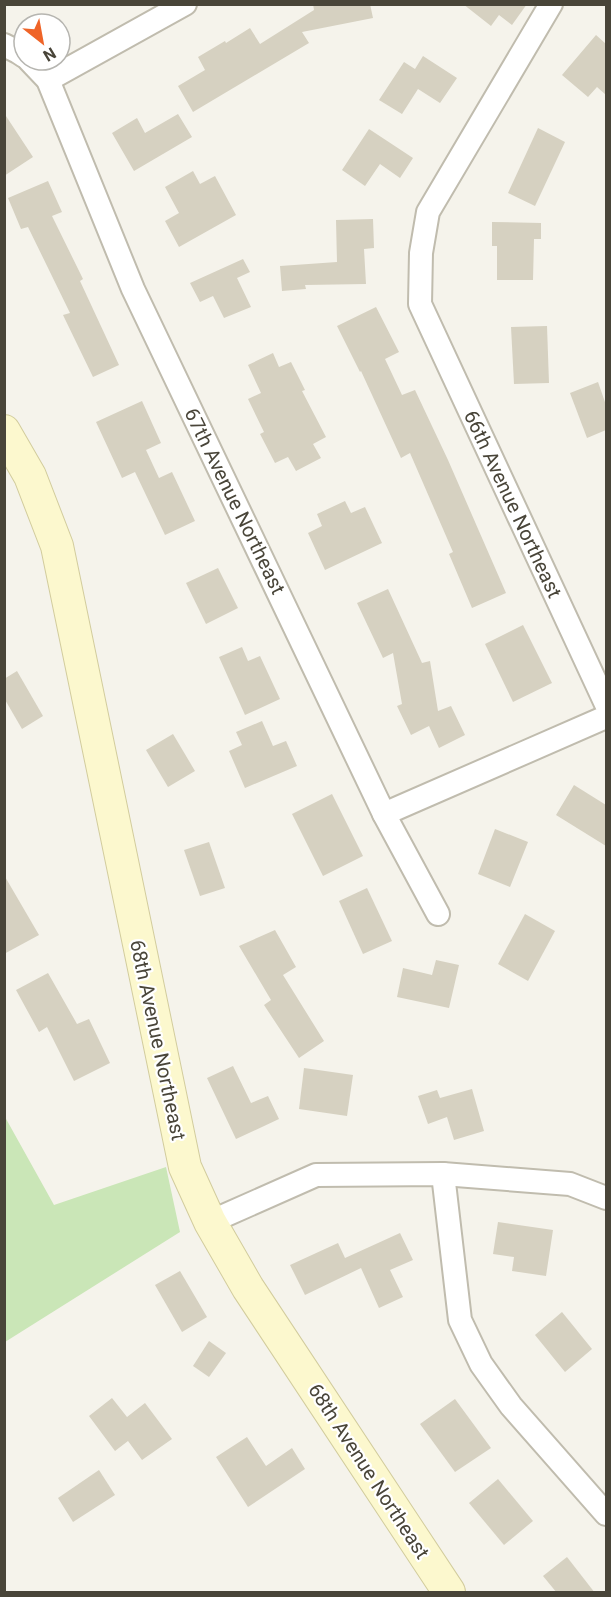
<svg xmlns="http://www.w3.org/2000/svg" width="611" height="1597" font-family="Roboto,sans-serif">
<style>
.green{fill:#cae6b7}
.building{fill:#d6d1c1}
.lines{fill:none;stroke-linecap:round;stroke-linejoin:round}
.street-casing{stroke:#c0bcae;stroke-width:26}
.secondary-casing{stroke:#d2cc9d;stroke-width:34}
.street{stroke:#fff;stroke-width:22}
.secondary{stroke:#fcf8ce;stroke-width:32}
.labels{text-anchor:middle;dominant-baseline:central;stroke-width:4.5;stroke-linejoin:round;paint-order:stroke}
.street-label{font-size:20px;fill:#494539;stroke:#fff}
</style>
<rect width="100%" height="100%" fill="#f5f3eb"/>
<polygon class="green" points="5,1117 54,1205 166,1167 180,1232 5,1342"/>
<g class="building">
<polygon points="313,4 370,4 373,18 302,32 309,43 193,112 178,86 205,70 198,57 225,41 226,43 250,28 260,44 314,10"/>
<polygon points="463,4 527,4 512,25 499,15 491,26"/>
<polygon points="596,35 606,44 606,95 597,87 588,97 562,75"/>
<polygon points="423,56 457,78 440,103 418,89 402,114 379,100 404,62 415,69"/>
<polygon points="4,113 33,157 4,176"/>
<polygon points="178,114 192,137 134,171 112,133 137,118 145,133"/>
<polygon points="538,128 565,142 535,206 508,193"/>
<polygon points="369,129 413,158 400,178 380,164 365,186 342,170"/>
<polygon points="193,171 200,184 215,176 236,215 179,247 165,221 179,213 165,187"/>
<polygon points="48,181 62,212 52,216 83,279 80,281 119,365 93,377 63,315 70,313 28,227 21,229 8,198"/>
<polygon points="373,219 374,248 364,249 366,284 305,285 306,289 282,291 280,266 337,262 336,220"/>
<polygon points="492,222 541,223 541,239 534,239 533,280 497,280 497,246 492,246"/>
<polygon points="243,259 250,272 237,278 251,307 224,318 213,296 200,302 190,283"/>
<polygon points="376,307 399,352 385,359 402,395 415,390 448,460 506,593 472,608 449,554 453,552 410,453 401,458 361,371 360,372 337,326"/>
<polygon points="547,326 549,383 514,384 511,327"/>
<polygon points="273,353 279,367 291,362 305,390 302,391 326,437 313,444 321,458 296,471 288,457 275,463 260,434 264,432 248,399 261,393 248,365"/>
<polygon points="598,382 606,405 606,430 587,438 570,393"/>
<polygon points="142,401 161,443 146,450 159,478 172,472 195,521 165,535 135,472 122,478 96,422"/>
<polygon points="345,501 351,513 365,507 382,543 325,570 308,533 322,526 317,514"/>
<polygon points="218,568 238,608 206,624 186,583"/>
<polygon points="388,589 422,663 430,661 438,711 451,706 465,735 439,748 429,726 411,735 397,706 402,704 393,653 383,658 357,603"/>
<polygon points="523,625 552,683 513,702 485,644"/>
<polygon points="242,647 248,661 260,656 280,699 245,715 219,657"/>
<polygon points="17,671 43,716 22,729 4,698 4,679"/>
<polygon points="262,721 273,746 286,741 297,766 245,788 229,751 242,745 236,732"/>
<polygon points="173,734 195,771 168,787 146,750"/>
<polygon points="574,785 606,805 606,846 556,815"/>
<polygon points="332,794 363,856 323,876 292,814"/>
<polygon points="495,829 528,842 510,887 478,874"/>
<polygon points="209,842 225,888 200,896 184,850"/>
<polygon points="4,875 39,935 4,954"/>
<polygon points="367,888 392,941 363,954 339,901"/>
<polygon points="525,914 555,931 528,981 498,964"/>
<polygon points="275,930 296,967 283,975 324,1041 299,1058 264,1005 271,1000 239,946"/>
<polygon points="436,960 459,965 449,1008 397,997 403,968 432,975"/>
<polygon points="48,973 77,1024 89,1019 110,1063 74,1081 47,1027 39,1032 16,990"/>
<polygon points="233,1066 251,1103 268,1096 279,1119 236,1139 207,1078"/>
<polygon points="304,1068 353,1075 347,1116 299,1109"/>
<polygon points="472,1089 484,1131 454,1140 447,1117 428,1124 418,1096 437,1090 440,1098"/>
<polygon points="498,1222 553,1230 546,1276 512,1271 514,1257 493,1254"/>
<polygon points="400,1233 413,1260 390,1270 403,1297 379,1308 361,1268 305,1295 290,1265 338,1243 345,1258"/>
<polygon points="180,1271 207,1317 182,1332 155,1285"/>
<polygon points="562,1312 592,1349 565,1372 535,1335"/>
<polygon points="209,1341 226,1353 209,1377 193,1366"/>
<polygon points="112,1398 127,1417 145,1403 172,1439 142,1460 128,1441 115,1451 89,1416"/>
<polygon points="455,1399 491,1448 455,1472 420,1424"/>
<polygon points="247,1437 266,1466 292,1448 305,1469 248,1507 216,1457"/>
<polygon points="99,1470 115,1495 73,1522 58,1498"/>
<polygon points="498,1479 533,1521 504,1545 469,1503"/>
<polygon points="567,1557 595,1593 557,1593 543,1576"/>
</g>
<g class="lines">
<defs>
<g id="street">
<polyline points="551,4 428,212 421,253 420,304 606,704"/>
<polyline points="4,45 18,52 24,56"/>
<polyline points="29,60 48,80 133,289 384,814 438,914"/>
<polyline points="48,80 185,4"/>
<polyline points="384,814 606,717"/>
<polyline points="443,1174 460,1320 481,1364 511,1406 606,1514"/>
<polyline points="210,1222 316,1175 443,1174 570,1184 606,1198"/>
</g>
<polyline id="secondary" points="4,431 30,476 57,546 185,1167 210,1222 248,1288 449,1592"/>
</defs>
<use href="#street" class="street-casing"/>
<use href="#secondary" class="secondary-casing"/>
<use href="#street" class="street"/>
<use href="#secondary" class="secondary"/>
</g>
<g class="labels">
<g class="street-label">
<text transform="translate(235 501) rotate(64)">67th Avenue Northeast</text>
<text transform="translate(513 504) rotate(65)">66th Avenue Northeast</text>
<text transform="translate(158 1040) rotate(78)">68th Avenue Northeast</text>
<text transform="translate(369 1471) rotate(57)">68th Avenue Northeast</text>
</g>
</g>
<rect width="611" height="1597" fill="none" stroke="#494539" stroke-width="12"/>
<g transform="translate(42 42) rotate(149)"><circle r="28" fill="#ffffff" stroke="#b6b5b0" stroke-width="1.5"/>
<path d="M0-4.5L10 22L0 15L-10 22Z" fill="#ef6428"/>
<text y="-9" font-size="16" font-weight="bold" text-anchor="middle" fill="#494539">N</text>
</g>
</svg>
